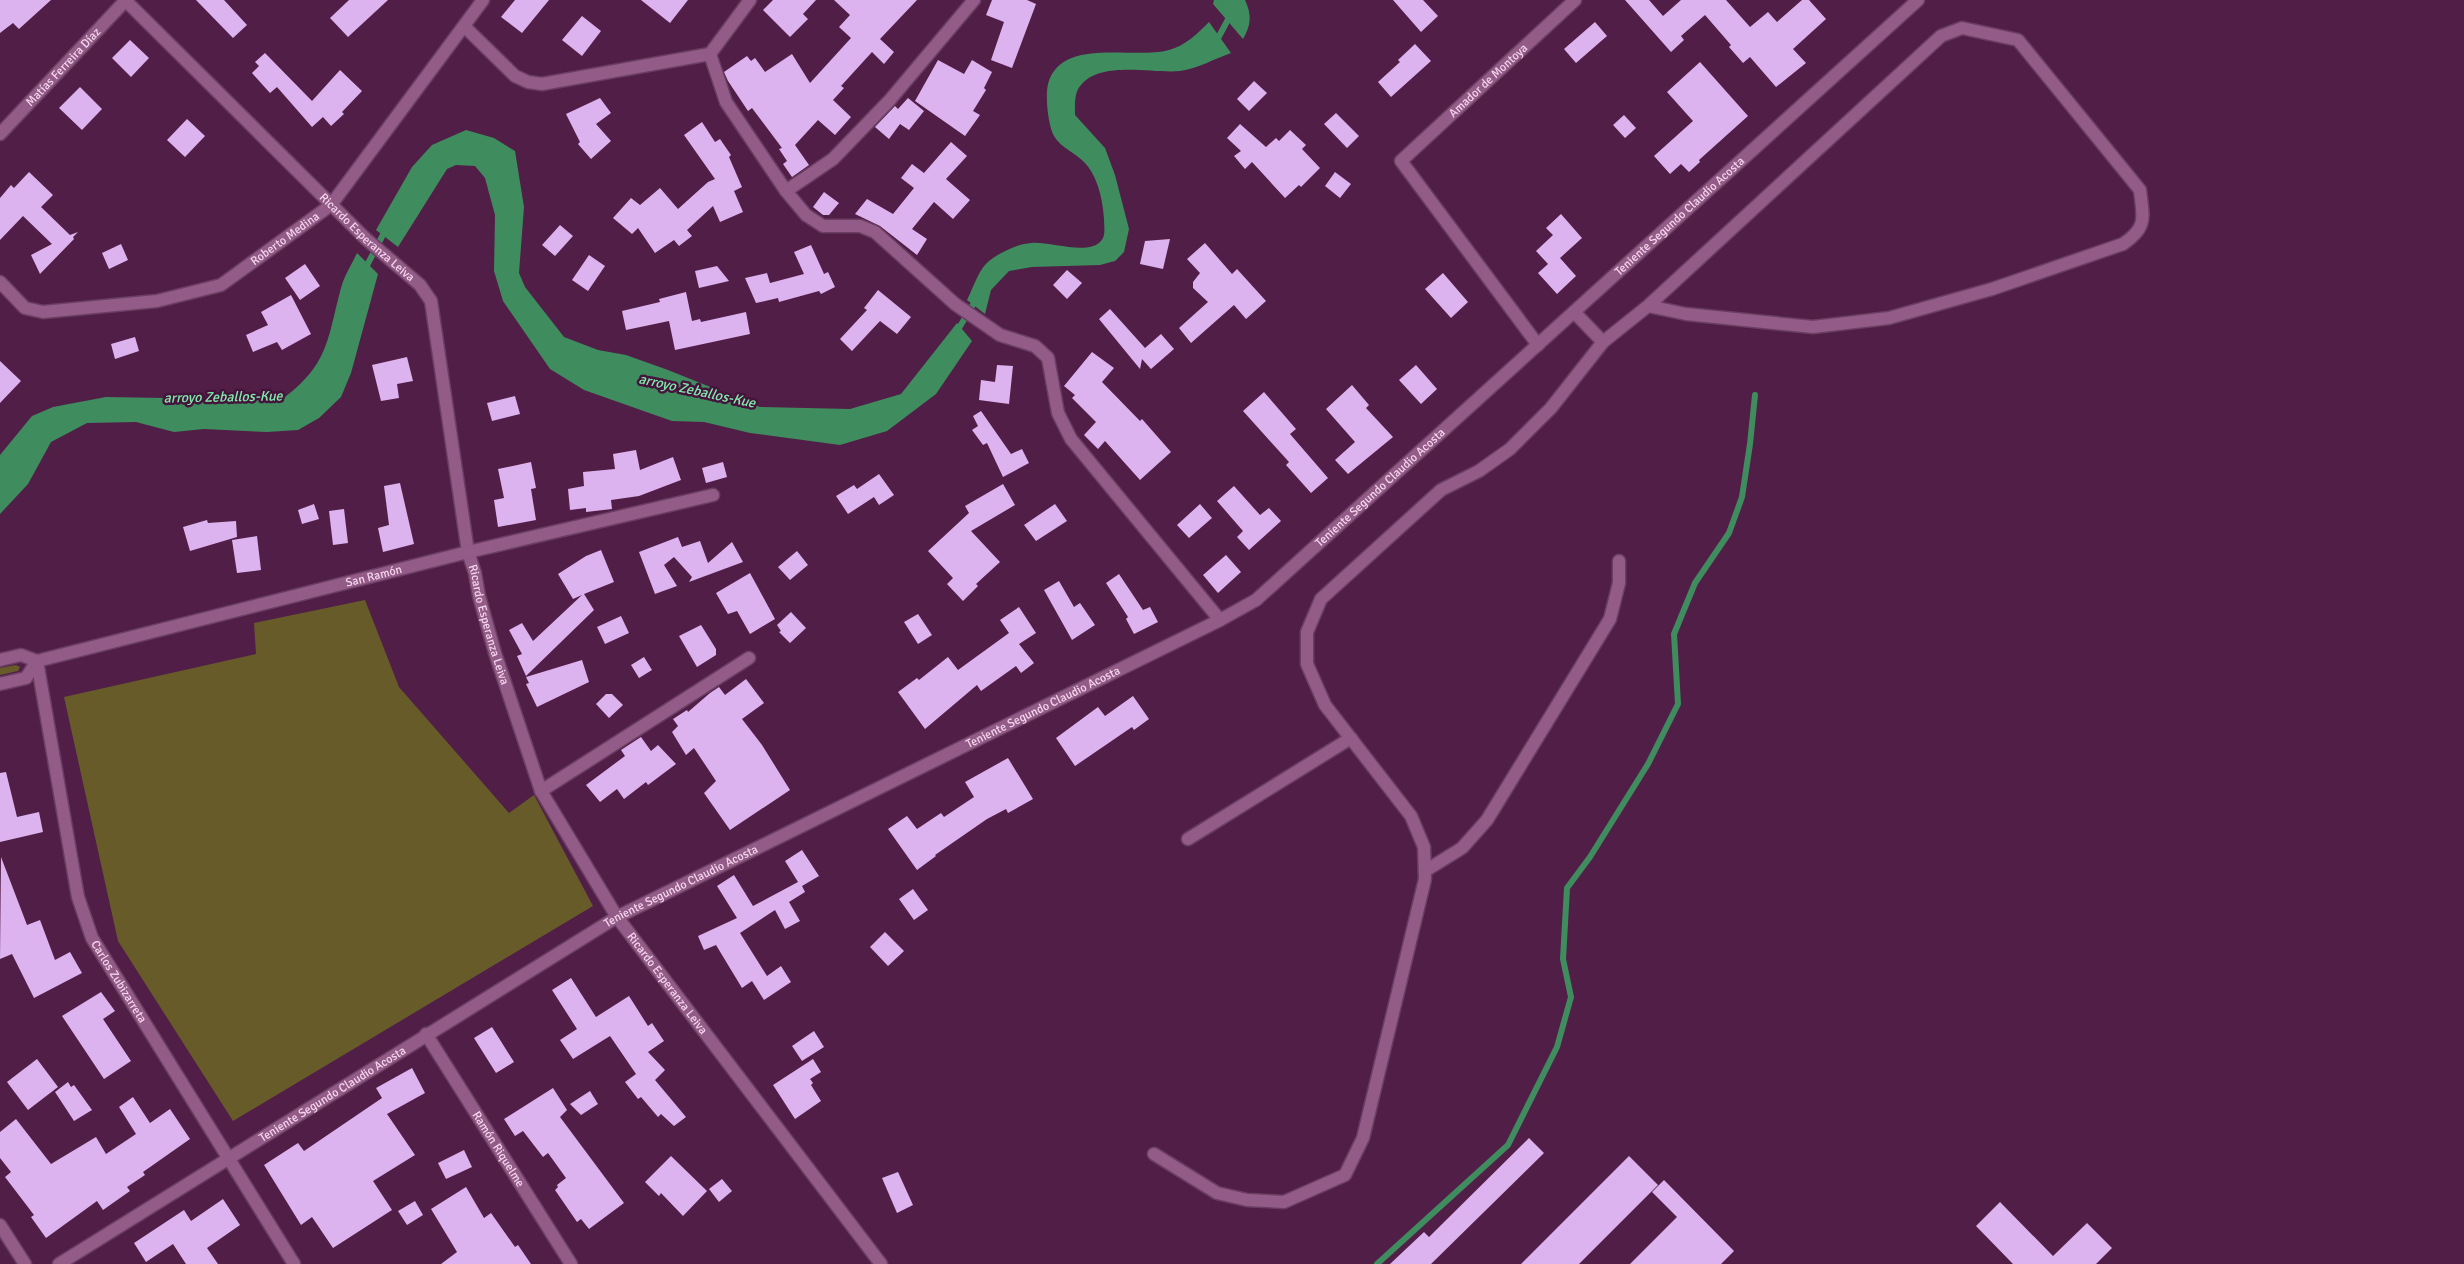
<svg xmlns="http://www.w3.org/2000/svg" width="2464" height="1264" font-family="Signika,sans-serif">
<style>
.green{fill:#675b2a}
.water{fill:#3f8c5f}
.lines{fill:none;stroke-linecap:round;stroke-linejoin:round}
.stream{stroke:#3f8c5f;stroke-width:6}
.building{fill:#ddb3ef}
.minor-casing{stroke:#6a3e63;stroke-width:15}
.minor{stroke:#935b87;stroke-width:12}
.labels{text-anchor:middle;dominant-baseline:central;stroke-width:5;stroke-linejoin:round;paint-order:stroke}
.street-label{font-size:12px;fill:#f5d5ed;stroke:#45133c}
.water-label{font-size:14px;font-style:italic;fill:#81ebab;stroke:#45133c}
</style>
<rect width="100%" height="100%" fill="#511e47"/>
<g class="green">
<polygon points="365,600 399,687 509,813 534,795 593,906 233,1121 118,941 64,697 256,654 254,623"/>
<polygon points="16,665 20,667 18,671 0,675 0,668"/>
</g>
<g class="water">
<path d="M1214,0H1245C1252,15 1251,25 1243,39L1213,4Z"/>
<path d="M1209,22L1231,53C1216,58 1197,69 1180,71C1154,74 1101,60 1081,85C1074,92 1075,105 1075,115L1105,148L1115,175L1129,229L1124,252L1115,261L1100,265L1032,267L1009,271L991,290L985,314L967,300C972,290 976,278 982,269C990,256 1016,244 1031,243C1049,241 1088,256 1101,241C1106,236 1104,226 1104,219C1103,201 1098,177 1085,163C1076,153 1061,148 1054,136C1048,125 1045,96 1048,84C1061,36 1133,60 1169,50C1185,46 1198,33 1209,22Z"/>
<polygon points="466,130 494,138 515,151 524,207 519,273 525,287 564,337 598,350 626,355 668,370 760,407 850,409 901,394 957,323 972,341 936,394 887,431 840,445 750,433 704,422 672,421 584,390 550,369 503,301 494,271 495,215 485,178 475,166 456,165 447,169 398,247 376,230 412,167 432,145"/>
<path d="M357,253L378,274L351,373L341,397L319,418L298,430L267,432L204,429L174,432L136,422L87,423L51,442L28,484L0,514V455L32,416L53,407L106,397L281,400C329,365 327,340 341,288C344,276 352,264 357,253Z"/>
</g>
<g class="lines">
<g class="stream">
<polyline points="1216,42 1232,12 1233,0"/>
<polyline points="364,271 386,229"/>
<polyline points="956,333 977,298"/>
<polyline points="1377,1264 1508,1145 1557,1047 1571,997 1563,959 1567,888 1590,857 1648,764 1678,704 1674,634 1695,583 1729,533 1742,497 1750,444 1755,395"/>
</g>
</g>
<g class="building">
<polygon points="0,0 51,0 19,29 13,23 0,33"/>
<polygon points="196,0 224,0 247,25 233,38"/>
<polygon points="349,0 388,0 348,37 330,18"/>
<polygon points="515,0 549,0 522,33 501,17"/>
<polygon points="641,0 688,0 670,23"/>
<polygon points="773,0 816,0 803,14 808,19 790,37 763,10"/>
<polygon points="834,0 917,0 880,39 894,52 884,64 872,52 841,86 844,88 833,100 851,117 835,135 818,120 795,145 809,165 792,177 783,164 787,161 779,149 782,148 752,108 748,111 728,81 724,72 747,56 751,61 755,58 765,72 792,54 810,83 851,38 839,27 850,15"/>
<polygon points="992,0 1027,0 1036,4 1012,68 991,60 1004,22 986,15"/>
<polygon points="1393,0 1423,0 1438,16 1421,32"/>
<polygon points="1625,0 1649,0 1663,16 1681,0 1726,0 1750,27 1768,12 1777,22 1802,0 1809,0 1826,19 1793,49 1806,63 1776,87 1750,57 1743,63 1729,47 1731,45 1705,15 1681,36 1684,40 1671,52"/>
<polygon points="582,16 601,31 582,56 562,40"/>
<polygon points="1595,22 1607,36 1576,63 1564,49"/>
<polygon points="130,40 149,58 131,77 112,58"/>
<polygon points="1415,44 1431,61 1391,97 1378,82 1400,62 1398,60"/>
<polygon points="265,53 312,101 340,70 362,91 342,112 344,114 331,126 323,117 312,127 277,87 270,93 252,73 259,66 255,62"/>
<polygon points="938,60 964,74 972,60 992,72 984,88 986,90 973,111 980,115 965,136 915,101"/>
<polygon points="1700,62 1748,116 1699,160 1700,162 1689,172 1681,164 1670,174 1654,156 1693,121 1667,92"/>
<polygon points="1254,81 1267,93 1249,111 1237,99"/>
<polygon points="80,87 102,109 82,130 59,108"/>
<polygon points="600,98 611,113 596,124 611,141 591,159 578,144 580,142 566,114"/>
<polygon points="908,98 924,111 909,130 900,124 889,139 875,127 895,106 898,109"/>
<polygon points="1336,113 1359,136 1347,148 1324,124"/>
<polygon points="1624,115 1636,128 1625,138 1613,125"/>
<polygon points="187,119 205,136 185,157 167,140"/>
<polygon points="702,122 715,142 720,139 731,155 729,157 742,187 734,191 743,212 720,222 713,206 687,230 692,236 679,246 674,240 655,253 638,228 632,234 613,218 631,198 640,205 660,188 678,209 708,182 715,179 684,135"/>
<polygon points="1240,124 1266,147 1276,138 1279,141 1290,130 1306,145 1302,149 1320,168 1301,187 1299,185 1285,198 1252,162 1245,169 1234,156 1241,151 1227,138"/>
<polygon points="951,142 967,156 946,179 970,200 953,219 934,202 912,229 927,239 917,255 880,226 855,214 867,199 893,214 914,188 901,178 912,164 924,173"/>
<polygon points="29,172 53,195 41,207 70,235 78,232 73,237 74,239 40,274 31,255 52,244 23,216 0,240 0,198 11,185 14,188"/>
<polygon points="1335,172 1351,184 1340,198 1325,186"/>
<polygon points="824,192 839,203 829,215 823,215 813,207"/>
<polygon points="1561,214 1582,238 1560,258 1576,276 1557,294 1538,273 1548,264 1536,251 1553,235 1546,228"/>
<polygon points="560,225 573,236 555,256 542,245"/>
<polygon points="1170,239 1163,269 1140,264 1145,241"/>
<polygon points="1205,243 1232,274 1237,269 1266,301 1246,319 1234,305 1191,343 1179,328 1208,302 1193,288 1193,282 1200,273 1187,259"/>
<polygon points="121,244 128,260 109,269 102,253"/>
<polygon points="811,245 824,274 828,272 835,287 821,294 819,291 779,302 778,298 756,303 745,278 767,273 770,283 804,274 794,252"/>
<polygon points="589,255 605,266 588,291 572,280"/>
<polygon points="305,264 320,286 300,300 285,278"/>
<polygon points="717,266 729,281 699,288 695,271"/>
<polygon points="1067,270 1082,283 1067,299 1053,285"/>
<polygon points="1443,273 1468,302 1451,318 1425,289"/>
<polygon points="878,290 911,317 897,334 880,321 852,351 840,339 867,310 864,308"/>
<polygon points="686,292 692,321 700,319 701,322 746,312 750,334 675,350 669,321 626,330 622,311 660,302 659,299"/>
<polygon points="291,295 311,334 282,350 277,342 253,352 246,335 268,325 261,312"/>
<polygon points="1110,309 1145,348 1161,334 1174,349 1151,369 1142,359 1140,369 1099,319"/>
<polygon points="135,337 139,351 115,359 111,344"/>
<polygon points="1092,352 1114,368 1102,382 1140,421 1142,419 1171,452 1140,480 1105,441 1098,449 1084,435 1096,422 1072,398 1075,395 1064,386"/>
<polygon points="407,357 413,381 397,384 399,398 381,401 372,365"/>
<polygon points="0,361 21,381 0,403"/>
<polygon points="997,365 1013,366 1009,404 979,400 981,380 995,382"/>
<polygon points="1416,365 1437,389 1421,404 1399,380"/>
<polygon points="1352,385 1369,405 1366,408 1393,437 1348,474 1335,460 1355,442 1326,409"/>
<polygon points="1264,392 1296,429 1290,434 1328,478 1311,493 1286,465 1289,462 1243,411"/>
<polygon points="515,396 520,414 492,421 487,403"/>
<polygon points="981,411 1011,454 1022,449 1029,463 1003,477 987,443 983,445 972,430 978,426 973,416"/>
<polygon points="636,450 640,470 673,457 681,480 639,496 611,500 612,509 586,512 586,508 570,510 568,489 584,486 583,472 615,469 613,454"/>
<polygon points="531,462 536,488 531,489 536,520 498,527 494,500 504,498 498,469"/>
<polygon points="723,462 727,477 706,483 702,468"/>
<polygon points="879,474 894,495 879,505 874,497 848,514 836,496 854,485 857,489"/>
<polygon points="400,483 414,544 383,552 378,528 389,525 384,486"/>
<polygon points="1003,484 1015,505 971,531 1000,562 976,584 978,586 963,601 947,584 953,578 928,551 969,513 965,506"/>
<polygon points="1234,486 1260,515 1269,508 1281,521 1249,550 1237,537 1243,531 1217,501"/>
<polygon points="314,504 319,519 302,524 298,510"/>
<polygon points="1055,504 1067,521 1036,541 1024,525"/>
<polygon points="1200,504 1212,518 1189,538 1177,525"/>
<polygon points="344,509 348,543 333,545 329,511"/>
<polygon points="207,520 208,523 236,521 237,537 190,551 183,527"/>
<polygon points="257,536 261,570 237,573 232,540"/>
<polygon points="678,537 682,547 700,541 708,563 732,542 743,562 689,582 692,577 674,557 664,565 677,586 655,594 639,552"/>
<polygon points="601,550 614,582 584,594 594,610 526,676 517,656 522,654 509,630 522,623 533,641 582,595 573,599 558,574 586,556"/>
<polygon points="797,551 808,565 790,580 778,567"/>
<polygon points="1226,555 1241,572 1218,593 1203,575"/>
<polygon points="750,573 775,619 750,634 737,611 728,614 716,593"/>
<polygon points="1119,574 1143,610 1150,607 1158,622 1134,634 1126,619 1128,617 1106,583"/>
<polygon points="1059,581 1074,607 1080,603 1095,625 1072,640 1044,590"/>
<polygon points="1019,607 1036,633 1019,644 1034,663 1021,673 1016,666 981,691 977,685 925,729 898,692 917,678 919,680 948,657 958,670 1009,633 1000,620"/>
<polygon points="791,612 806,628 790,643 779,632 781,631 777,625"/>
<polygon points="918,614 932,635 918,644 904,622"/>
<polygon points="621,616 629,633 605,644 597,627"/>
<polygon points="701,625 716,649 716,655 697,667 679,636"/>
<polygon points="644,657 652,670 639,678 631,665"/>
<polygon points="582,660 589,682 537,707 526,684 529,683 526,677"/>
<polygon points="746,679 764,703 742,719 762,745 790,790 730,830 704,793 716,781 694,748 686,755 672,732 678,726 673,719 687,710 688,712 710,693 719,687 725,695"/>
<polygon points="606,694 612,694 623,705 609,718 596,704"/>
<polygon points="1133,696 1149,719 1134,730 1132,727 1075,766 1056,738 1098,707 1105,716"/>
<polygon points="641,737 651,751 658,745 676,764 648,785 646,782 624,799 617,789 600,802 586,785 625,756 621,750"/>
<polygon points="1008,758 1033,799 1008,813 1006,809 987,819 935,855 936,856 917,870 888,829 907,816 917,829 941,813 944,817 974,797 965,782"/>
<polygon points="6,772 17,817 39,812 43,832 0,842 0,773"/>
<polygon points="802,850 819,876 802,886 805,892 789,902 800,921 785,929 775,910 740,933 767,976 781,966 791,982 764,1000 752,981 742,988 716,945 704,950 698,936 737,918 717,886 734,875 753,906 798,882 785,861"/>
<polygon points="1,857 27,925 40,920 55,960 70,952 82,973 34,998 12,954 0,959"/>
<polygon points="913,889 928,910 914,920 899,899"/>
<polygon points="885,932 904,951 888,966 870,947"/>
<polygon points="571,978 596,1017 629,996 648,1026 652,1023 664,1041 648,1052 665,1070 655,1080 686,1117 674,1126 661,1114 658,1117 641,1097 638,1099 625,1082 636,1074 610,1036 573,1059 560,1040 577,1029 552,990"/>
<polygon points="101,992 115,1011 103,1019 131,1061 104,1079 62,1016"/>
<polygon points="492,1027 514,1062 496,1073 474,1038"/>
<polygon points="814,1031 824,1047 802,1061 792,1046"/>
<polygon points="37,1059 58,1087 28,1110 7,1082"/>
<polygon points="813,1059 821,1072 810,1079 813,1083 811,1085 821,1101 795,1119 773,1085"/>
<polygon points="412,1068 425,1093 387,1114 415,1155 373,1181 392,1210 333,1248 312,1217 301,1225 264,1165 298,1143 304,1151 382,1098 376,1088"/>
<polygon points="68,1082 71,1087 74,1085 92,1110 74,1121 55,1092"/>
<polygon points="553,1088 567,1110 560,1117 624,1203 589,1229 581,1219 577,1222 555,1190 558,1187 557,1185 566,1178 548,1153 543,1157 523,1131 515,1136 504,1119"/>
<polygon points="590,1091 598,1104 581,1115 570,1104"/>
<polygon points="133,1097 150,1123 170,1109 190,1139 143,1172 145,1175 127,1187 130,1191 103,1210 97,1201 46,1238 31,1217 34,1215 5,1177 11,1172 0,1158 0,1132 16,1119 51,1164 96,1137 106,1154 136,1134 119,1107"/>
<polygon points="1529,1138 1544,1153 1431,1264 1390,1264 1424,1232 1429,1237"/>
<polygon points="464,1150 472,1167 446,1179 438,1163"/>
<polygon points="671,1156 707,1191 683,1216 661,1193 659,1196 645,1182"/>
<polygon points="1629,1156 1658,1185 1579,1264 1521,1264"/>
<polygon points="898,1172 913,1205 897,1213 882,1178"/>
<polygon points="722,1179 732,1191 719,1202 709,1189"/>
<polygon points="1664,1180 1734,1251 1721,1264 1630,1264 1677,1217 1652,1192"/>
<polygon points="466,1187 484,1218 491,1213 515,1247 518,1245 531,1264 441,1264 457,1252 431,1209"/>
<polygon points="223,1199 240,1225 207,1248 218,1264 186,1264 173,1244 146,1262 134,1243 184,1210 191,1221"/>
<polygon points="415,1201 423,1215 407,1225 398,1211"/>
<polygon points="2000,1202 2053,1256 2087,1223 2112,1248 2096,1264 2013,1264 1976,1226"/>
</g>
<g class="lines">
<defs>
<g id="minor">
<path id="s1" d="M125,0L366,239L420,285L431,301L468,552L475,573L479,596L495,653L541,791L617,917L881,1264"/>
<polyline points="465,27 515,76 528,82 542,84 710,54 750,0"/>
<polyline points="710,54 726,102 786,191 806,215 823,226 860,226 875,232 955,304 1000,335 1035,346 1048,358 1058,413 1071,439 1220,620"/>
<path id="s2" d="M0,134L126,0"/>
<polyline points="786,191 833,159 889,101 974,0"/>
<path id="s3" d="M0,282L25,308L43,312L157,301L221,285L331,205L483,0"/>
<polyline points="1574,312 1603,342"/>
<path id="s4" d="M1538,345L1401,161L1575,0"/>
<path id="s5" d="M0,660L21,655L37,661L468,552L713,495"/>
<path id="s6" d="M37,661L78,897L92,938L294,1264"/>
<polyline points="0,684 26,678 37,661"/>
<polyline points="541,791 749,658"/>
<polyline points="1188,839 1351,738"/>
<polyline points="1425,871 1462,848 1487,820 1610,619 1619,583 1619,561"/>
<path id="s7" d="M426,1034L571,1264"/>
<path d="M1154,1154L1217,1193L1247,1200L1284,1202L1345,1175L1363,1138L1425,879L1424,847L1411,816L1325,705L1307,664V632L1321,599L1441,490L1479,471L1510,449L1551,408L1603,342L1648,306L1941,36L1962,28L2018,40L2140,190C2143,218 2148,227 2123,244L1992,289L1889,318L1813,327L1686,314L1648,306"/>
<polyline points="0,1225 25,1264"/>
<path id="s8" d="M59,1264L617,917L1220,620L1256,600L1918,0"/>
</g>
</defs>
<use href="#minor" class="minor-casing"/>
<use href="#minor" class="minor"/>
</g>
<g class="labels">
<g class="street-label">
<text stroke="none"><textPath href="#s2" startOffset="92">Matías Ferreira Díaz</textPath></text>
<text stroke="none"><textPath href="#s4" startOffset="348">Amador de Montoya</textPath></text>
<text stroke="none"><textPath href="#s8" startOffset="1942">Teniente Segundo Claudio Acosta</textPath></text>
<text stroke="none"><textPath href="#s1" startOffset="339">Ricardo Esperanza Leiva</textPath></text>
<text stroke="none"><textPath href="#s3" startOffset="314">Roberto Medina</textPath></text>
<text stroke="none"><textPath href="#s8" startOffset="1538">Teniente Segundo Claudio Acosta</textPath></text>
<text stroke="none"><textPath href="#s5" startOffset="386">San Ramón</textPath></text>
<text stroke="none"><textPath href="#s1" startOffset="759">Ricardo Esperanza Leiva</textPath></text>
<text stroke="none"><textPath href="#s8" startOffset="1132">Teniente Segundo Claudio Acosta</textPath></text>
<text stroke="none"><textPath href="#s8" startOffset="728">Teniente Segundo Claudio Acosta</textPath></text>
<text stroke="none"><textPath href="#s6" startOffset="334">Carlos Zubizarreta</textPath></text>
<text stroke="none"><textPath href="#s1" startOffset="1164">Ricardo Esperanza Leiva</textPath></text>
<text stroke="none"><textPath href="#s8" startOffset="322">Teniente Segundo Claudio Acosta</textPath></text>
<text stroke="none"><textPath href="#s7" startOffset="136">Ramón Riquelme</textPath></text>
</g>
<g class="water-label">
<text transform="translate(697 391) rotate(12)">arroyo Zeballos-Kue</text>
<text transform="translate(223 397) rotate(-1)">arroyo Zeballos-Kue</text>
</g>
</g>
</svg>
